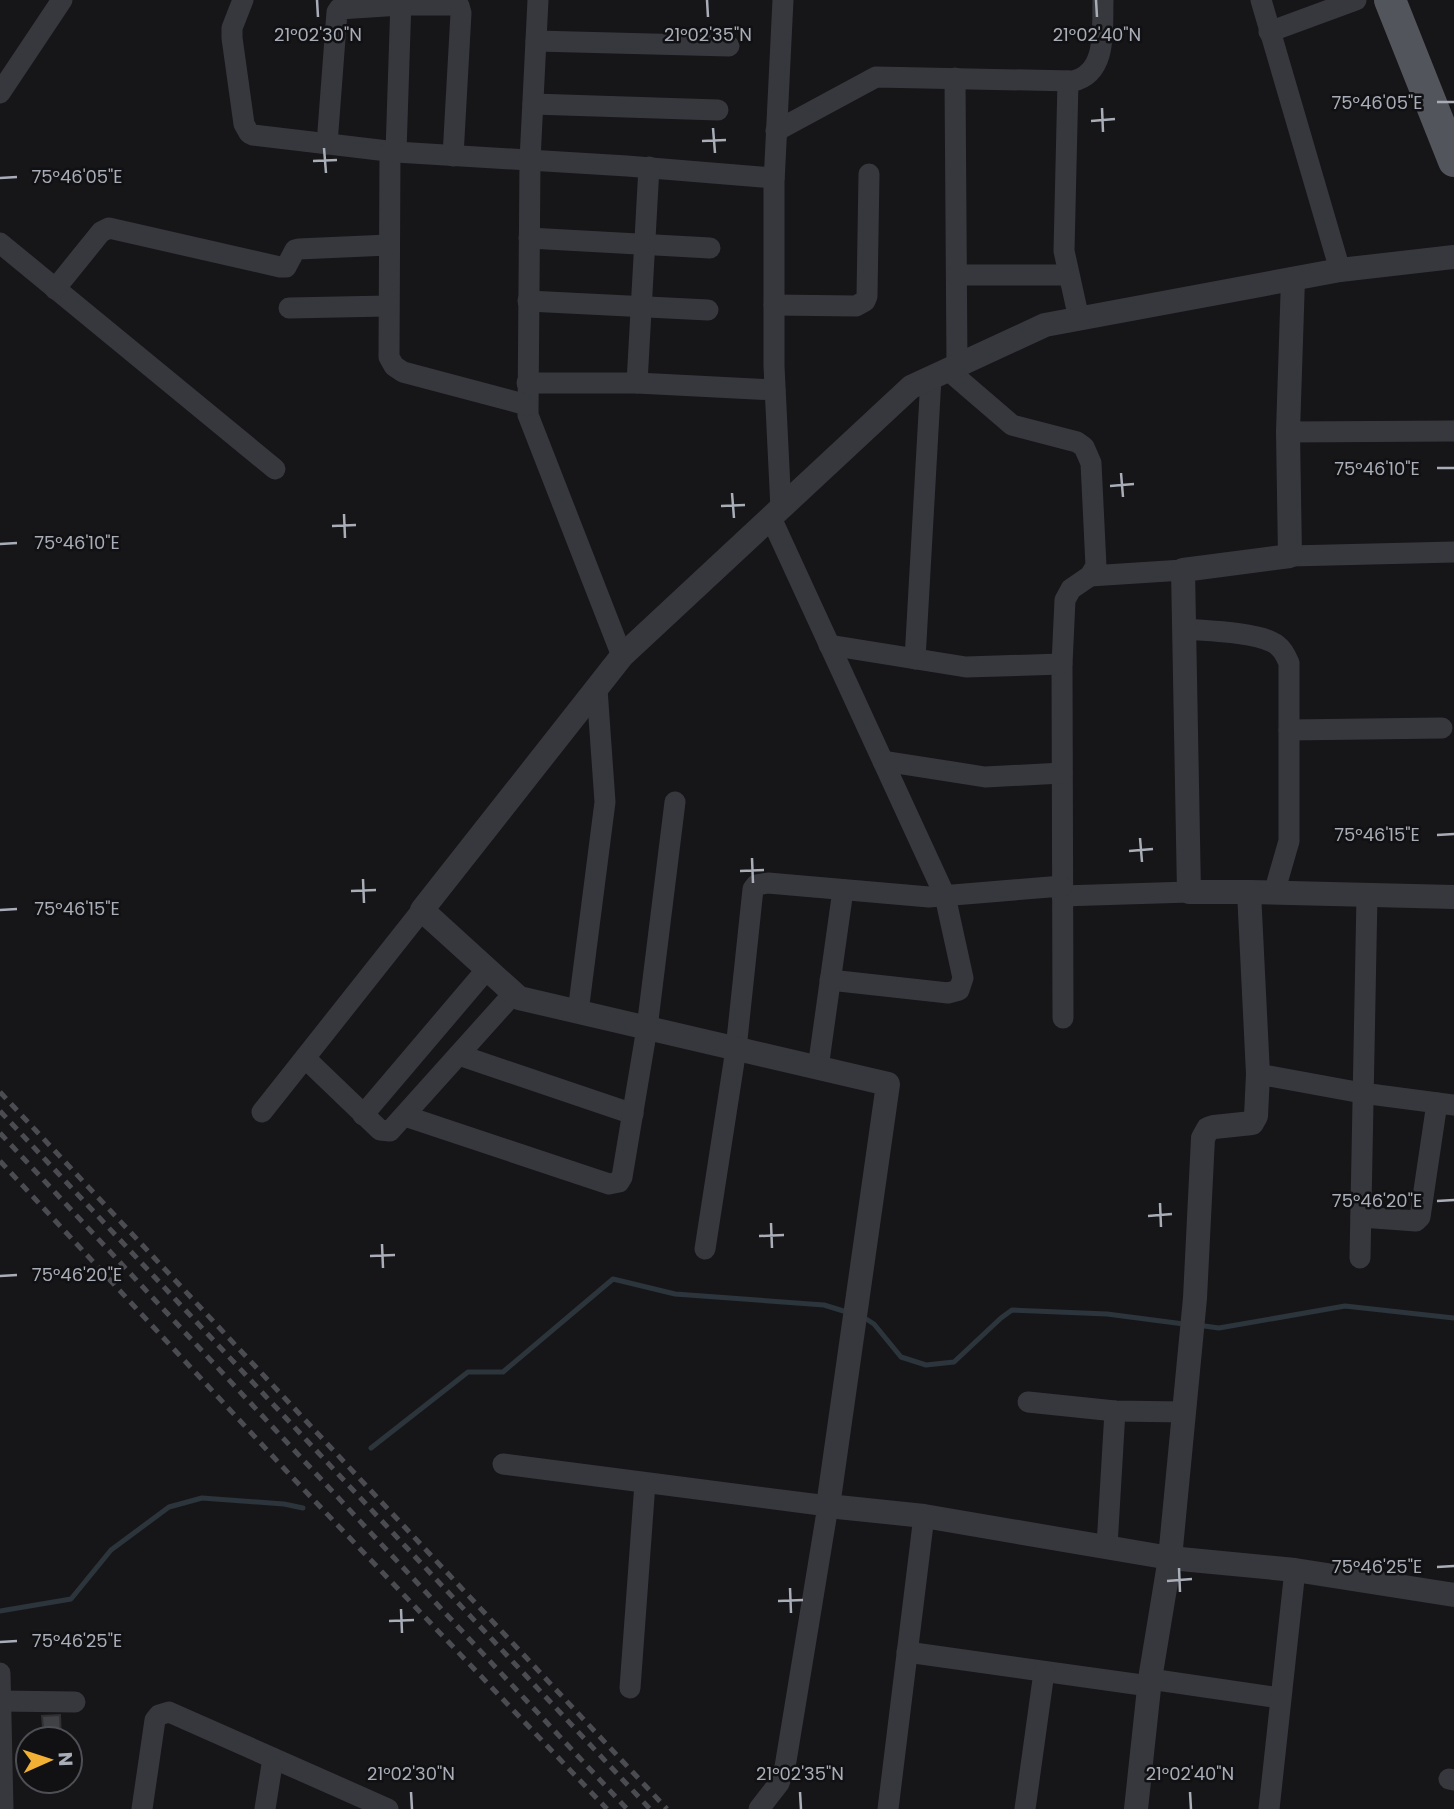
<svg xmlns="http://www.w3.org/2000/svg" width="1454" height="1809" font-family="Poppins,sans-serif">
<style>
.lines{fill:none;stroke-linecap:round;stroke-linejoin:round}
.stream{stroke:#2c353c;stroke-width:5}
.building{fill:#404145;stroke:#303034;stroke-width:2}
.minor{stroke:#37383d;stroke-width:21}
.tertiary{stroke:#37383d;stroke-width:24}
.primary{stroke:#53555c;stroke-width:32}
.rail{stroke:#4a4c52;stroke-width:5;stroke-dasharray:9 7;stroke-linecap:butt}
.ticks{fill:none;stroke:#a8adb8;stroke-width:2.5}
.ticks-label{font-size:18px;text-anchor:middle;fill:#a8adb8;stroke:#111113;stroke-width:5;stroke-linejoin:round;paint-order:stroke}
</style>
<rect width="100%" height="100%" fill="#161618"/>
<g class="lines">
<g class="stream">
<polyline points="863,1317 874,1324 901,1357 926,1365 954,1362 1001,1318 1012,1310 1107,1314 1184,1324"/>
<polyline points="1197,1325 1219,1328 1345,1306 1454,1318"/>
<polyline points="371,1448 468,1372 503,1372 613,1279 675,1294 824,1305 850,1313"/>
<polyline points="0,1611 71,1599 111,1550 169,1507 202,1498 284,1504 303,1508"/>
</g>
</g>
<polygon class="building" points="60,1715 61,1739 44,1739 42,1716"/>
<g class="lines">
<g class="minor">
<polyline points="243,0 232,28 232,38 244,124 249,133 253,135 396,152 627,166 774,178"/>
<polyline points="538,0 530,160 528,415 622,656"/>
<polyline points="1261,0 1340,270"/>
<polyline points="1269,32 1356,0"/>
<polyline points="536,41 729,46"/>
<polyline points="955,78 957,366"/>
<polyline points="1068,81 1064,251 1079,319"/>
<polyline points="0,93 62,0"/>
<polyline points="533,104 718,110"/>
<path d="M776,131L876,77L1073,81C1108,73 1102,28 1103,0"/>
<polyline points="327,144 337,12 339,9 401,5 455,5 459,6 461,13 453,156"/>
<polyline points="390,152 389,357 394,366 403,372 527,405"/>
<polyline points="396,152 401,0"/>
<polyline points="529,238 710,248"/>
<polyline points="0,243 275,469"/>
<polyline points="957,275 1068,275"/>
<polyline points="55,289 101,232 109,228 280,267 286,267 295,250 299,249 388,245"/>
<polyline points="528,301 708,310"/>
<polyline points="774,305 856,306 865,301 867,296 869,174"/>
<polyline points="289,308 388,306"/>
<polyline points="948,370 1012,425 1077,442 1084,447 1091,463 1096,566 1090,576 1071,589 1065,600 1062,664 1063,1018"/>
<polyline points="527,383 637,383 775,390"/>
<polyline points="637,383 649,167"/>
<polyline points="1288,432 1454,431"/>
<polyline points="781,509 774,366 774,183 783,0"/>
<polyline points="771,518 945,896 963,978 959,990 948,993 830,980"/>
<polyline points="1290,556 1454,552"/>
<polyline points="1090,576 1183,570"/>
<path d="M1184,629C1207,631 1253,632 1272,642C1281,646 1285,654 1289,663V841L1274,893"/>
<polyline points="829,645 966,667 1062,664"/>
<polyline points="915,659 931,378"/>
<polyline points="1289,730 1442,728"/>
<polyline points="883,761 985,777 1062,773"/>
<polyline points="1062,896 1189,892"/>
<polyline points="578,1012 605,802 597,689"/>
<polyline points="459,1055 633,1114"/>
<polyline points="305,1058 380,1130 390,1131 514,993"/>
<polyline points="818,1068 843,890"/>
<polyline points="1258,1074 1362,1093 1454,1105"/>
<polyline points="262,1112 422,910"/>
<polyline points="363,1115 487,969"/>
<polyline points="405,1116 609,1184 619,1182 622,1177 647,1028 675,802"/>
<polyline points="1361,1217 1416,1221 1420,1217 1437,1103"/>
<polyline points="705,1249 736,1049 753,889 756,885 768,883 929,897 1062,886"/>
<polyline points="1360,1258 1367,895"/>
<polyline points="1028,1402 1115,1411 1184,1412"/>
<polyline points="503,1464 828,1506 785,1767 779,1783 759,1809"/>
<polyline points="1107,1546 1115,1411"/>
<polyline points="907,1652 1149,1686"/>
<polyline points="0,1673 3,1809"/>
<polyline points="1150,1679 1280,1698"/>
<polyline points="630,1688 645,1483"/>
<polyline points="1,1701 75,1702"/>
<polyline points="1449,1779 1454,1780"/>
<polyline points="142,1809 155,1720 159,1715 169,1712 388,1809"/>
<polyline points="265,1809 273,1758"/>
<polyline points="888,1809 924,1516"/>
<polyline points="1025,1809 1044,1672"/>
<polyline points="1269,1809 1295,1570"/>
</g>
<g class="tertiary">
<polyline points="1454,257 1340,270 1045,325 911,387 622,656 422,910 519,998 888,1084 828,1506 924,1516 1170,1558 1295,1570 1454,1595"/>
<polyline points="1249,892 1454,897"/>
<polyline points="1136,1809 1150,1679 1170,1558 1195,1298 1203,1138 1208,1129 1214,1127 1252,1123 1256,1116 1258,1074 1249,892 1189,892 1183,570 1290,556 1288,432 1293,279"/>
</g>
<polyline class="primary" points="1390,0 1454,161"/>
<g class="rail">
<polyline points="0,1092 667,1809"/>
<polyline points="0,1111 650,1809"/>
<polyline points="0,1133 627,1809"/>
<polyline points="0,1161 291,1476 607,1809"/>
</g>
</g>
<path class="ticks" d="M317,0L318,17M707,0L708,17M1096,0L1097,17M1437,102H1454M1102,108L1103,132M1091,121L1115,119M713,128L715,153M702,141L726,140M324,148L326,173M313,161L337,160M0,178L17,177M1437,468H1454M1121,473L1123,497M1110,486L1134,484M732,493L734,518M721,506L745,505M344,514L345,538M332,526L356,525M0,544L17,543M1437,835L1454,834M1140,838L1142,862M1129,851L1153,849M752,858L753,883M740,871L764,870M363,879L364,903M351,891L376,890M0,910L17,909M1437,1201L1454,1200M1160,1203L1161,1227M1148,1216L1172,1214M771,1223L772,1248M759,1236L784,1235M382,1244L383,1268M370,1256L395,1255M0,1276L17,1275M1437,1567L1454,1566M1179,1568L1180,1592M1167,1581L1192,1579M790,1588L791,1613M778,1601L803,1600M401,1609L402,1633M389,1621L414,1620M0,1642L17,1641M411,1792L412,1809M800,1792L801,1809M1190,1792L1191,1809"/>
<g class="ticks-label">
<text x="318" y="41">21°02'30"N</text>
<text x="708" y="41">21°02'35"N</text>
<text x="1097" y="41">21°02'40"N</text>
<text x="1377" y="109">75°46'05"E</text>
<text x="77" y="183">75°46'05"E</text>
<text x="1377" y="475">75°46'10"E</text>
<text x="77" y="549">75°46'10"E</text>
<text x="1377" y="841">75°46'15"E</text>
<text x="77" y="915">75°46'15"E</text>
<text x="1377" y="1207">75°46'20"E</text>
<text x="77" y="1281">75°46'20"E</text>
<text x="1377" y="1573">75°46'25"E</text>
<text x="77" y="1647">75°46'25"E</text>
<text x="411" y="1780">21°02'30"N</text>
<text x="800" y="1780">21°02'35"N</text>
<text x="1190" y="1780">21°02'40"N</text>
</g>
<g transform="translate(49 1760) rotate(87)"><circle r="33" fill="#111113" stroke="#4d4f55" stroke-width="2"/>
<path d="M0-5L12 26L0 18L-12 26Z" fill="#f2b134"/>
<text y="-10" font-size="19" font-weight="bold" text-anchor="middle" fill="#a8adb8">N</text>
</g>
</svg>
